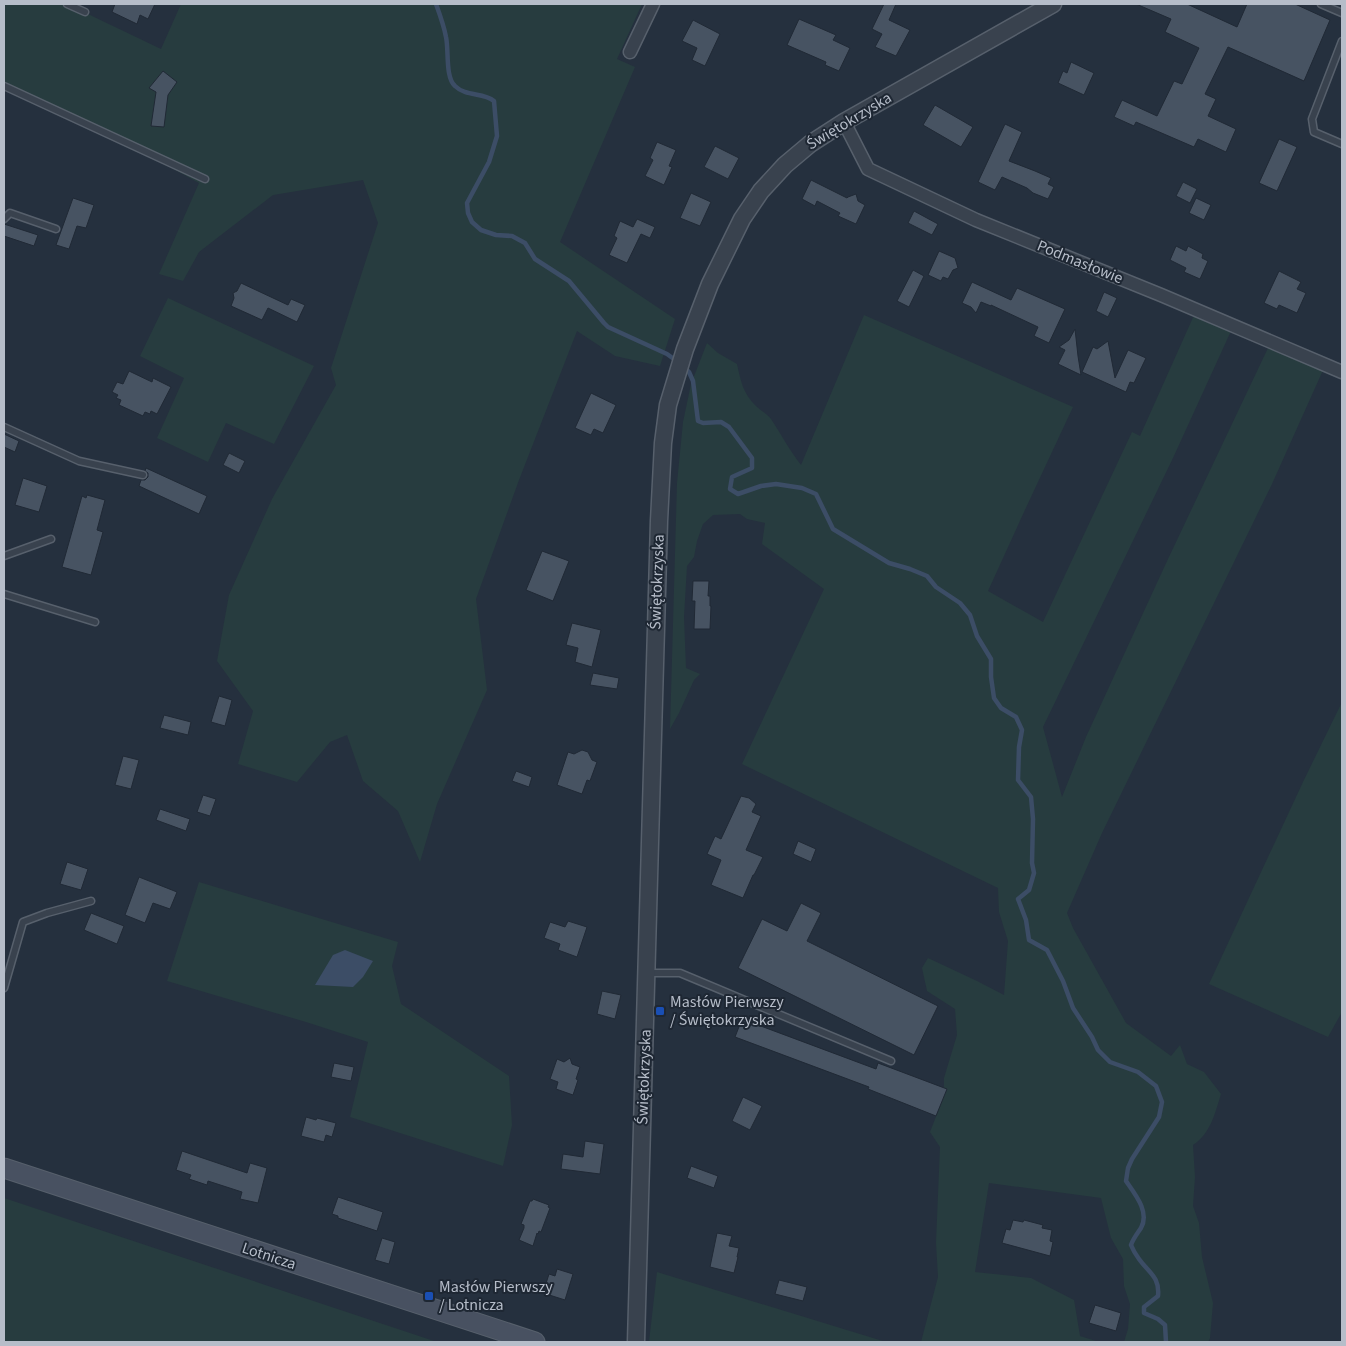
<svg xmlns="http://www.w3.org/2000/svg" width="1346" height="1346" font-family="'Source Sans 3',sans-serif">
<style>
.green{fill:#273c3f;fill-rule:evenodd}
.water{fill:#3c4d66}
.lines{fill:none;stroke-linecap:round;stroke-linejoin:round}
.stream{stroke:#3c4d66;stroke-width:4.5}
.building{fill:#475362;stroke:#202935}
.service-casing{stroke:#57606c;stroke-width:9}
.minor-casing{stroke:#57606c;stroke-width:15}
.tertiary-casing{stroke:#57606c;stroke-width:19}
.secondary-casing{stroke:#57606c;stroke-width:21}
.service{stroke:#39424e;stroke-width:6}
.minor{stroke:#39424e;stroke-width:12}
.tertiary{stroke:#39424e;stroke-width:16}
.secondary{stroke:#485161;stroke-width:19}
.transit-dot{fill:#1a4fb4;stroke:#1e2733;stroke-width:2}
.labels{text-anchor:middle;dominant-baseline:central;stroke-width:4;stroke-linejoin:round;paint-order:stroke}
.street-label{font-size:16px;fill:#b6bdc9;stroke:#1e2733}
.poi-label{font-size:16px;fill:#b6bdc9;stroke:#1e2733;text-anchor:start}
</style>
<rect width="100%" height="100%" fill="#25303e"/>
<g class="green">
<polygon points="4,4 67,4 161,49 181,4 642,4 617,59 635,67 560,242 675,319 660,366 615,356 577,331 519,480 476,599 487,690 437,804 420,862 398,811 363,781 347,735 330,742 297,782 238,764 253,711 217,661 229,595 272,499 336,385 331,368 378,223 363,180 273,195 199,252 183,281 159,274 199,183 115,137 4,86"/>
<polygon points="168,298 314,366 274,444 226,423 208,462 157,438 184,378 140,356"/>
<path d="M1195,313L1324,368L1272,484L1102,833L1067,913L1073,928L1126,1023L1171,1056L1180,1045L1187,1064L1204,1072L1221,1094C1215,1113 1211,1133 1193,1145L1195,1177L1193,1206L1199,1223L1202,1257L1213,1303L1210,1338L1208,1342H1124L1128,1329L1130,1304L1124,1286L1123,1259L1111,1238L1101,1198L989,1183L975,1272L1031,1278L1074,1300L1080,1336L1099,1342H921L938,1277L936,1243L940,1147L930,1132L944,1096V1078L957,1035L955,1009L927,991L922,968L928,958L977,981L1004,995L1008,941L999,912L998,888L742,764L824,589L762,544L765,523L747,519L740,514L713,515L703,524L697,541L694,557L687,566L684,617L686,668L700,674L694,680L679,713L670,729L677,483L683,422L691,384L707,343L718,353L737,364C741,382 743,393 756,406C761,411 767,414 771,419C781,434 790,451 801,465L864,315L1073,407L1024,512L988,591L1043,622L1132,432L1140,436ZM1231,331L1268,348L1168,559L1086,737L1062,797L1043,727L1173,458Z"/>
<polygon points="1342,702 1342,1012 1328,1037 1209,984 1303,782"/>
<polygon points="199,882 398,942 392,966 401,1004 509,1076 512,1125 503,1166 350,1117 368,1042 306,1022 167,981"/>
<polygon points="4,1198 437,1342 4,1342"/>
<polygon points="657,1272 886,1342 649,1342"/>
</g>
<polygon class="water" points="345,950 373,961 363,977 353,987 315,985 333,955"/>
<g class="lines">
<g class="stream">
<path d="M436,4C440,15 444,26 446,37C449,50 445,77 455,86C466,97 483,92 494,101L497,136L489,162L467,203L468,213L472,222L481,230L496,235L512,236L525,243L535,259L569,281L604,323L608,327L667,354L678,362"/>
<path d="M684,367L689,372L693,381L698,421L703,423L721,422L729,427L752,458V468L732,477L730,489L738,494L761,486L776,484L802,488L816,494L833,529L889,563L910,569L927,576L936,587L960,603L970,615L977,636L991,659V677L994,698L1001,708L1016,717L1022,730L1019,747L1018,780L1031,797L1033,819L1032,863L1034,873L1029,890L1018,899L1026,920L1029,940L1047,950L1063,981L1073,1008L1092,1037L1098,1050L1110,1062L1138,1072L1156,1086L1162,1102L1159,1117L1132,1159L1128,1168L1126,1181C1135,1194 1150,1212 1141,1228C1137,1234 1133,1239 1131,1245C1133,1250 1136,1255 1139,1259C1149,1273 1160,1277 1158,1296L1144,1307V1313L1158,1319L1165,1325L1166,1342"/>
</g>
</g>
<g class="building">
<polygon points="115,4 155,4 148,19 140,15 137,24 112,12"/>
<polygon points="884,4 896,4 889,20 910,30 896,56 875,47 882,34 872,29"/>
<polygon points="1136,4 1187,4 1237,27 1247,4 1295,4 1330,20 1304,81 1228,47 1205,94 1216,99 1208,116 1236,129 1226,152 1198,139 1194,147 1136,122 1134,126 1114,117 1122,100 1157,116 1174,81 1182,84 1199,48 1165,32 1171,19"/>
<polygon points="799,19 836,35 833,40 850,48 839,71 825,65 826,62 787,45"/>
<polygon points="693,20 720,34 705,66 692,60 697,48 682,41"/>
<polygon points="1071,62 1094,73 1084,95 1058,83 1063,71 1067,73"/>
<polygon points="163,71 177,82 168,95 164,127 151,126 156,92 149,88"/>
<polygon points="935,105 973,127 961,147 923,125"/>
<polygon points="1005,124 1022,132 1009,161 1035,171 1051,178 1048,184 1054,187 1048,199 1033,193 1027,188 1002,177 995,190 978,182"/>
<polygon points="1279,139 1297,147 1277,191 1259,183"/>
<polygon points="657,142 676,150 669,166 672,167 664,185 645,176 653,160 650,158"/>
<polygon points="715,146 739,158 728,179 704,167"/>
<polygon points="811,180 847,198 848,197 856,194 858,201 865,205 856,224 838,216 840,213 817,201 815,206 802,199"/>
<polygon points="1183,182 1197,189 1190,203 1176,196"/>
<polygon points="691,193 711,202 700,226 680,218"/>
<polygon points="73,198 94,205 86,228 77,226 69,249 56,245"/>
<polygon points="1196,198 1211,205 1204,220 1189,213"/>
<polygon points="914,211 938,224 932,235 908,223"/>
<polygon points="637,219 655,227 650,238 641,234 627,263 609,255 617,238 614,236 620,221 633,227"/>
<polygon points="4,224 38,235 34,246 4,236"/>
<polygon points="1176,246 1186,251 1188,246 1203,254 1202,258 1208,261 1200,279 1184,272 1186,268 1170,260"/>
<polygon points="939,251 955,258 958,268 953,270 948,279 943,277 941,281 928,275"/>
<polygon points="913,270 924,276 909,307 897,301"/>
<polygon points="1279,271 1301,282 1297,289 1306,293 1297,313 1279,305 1277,309 1264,303"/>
<polygon points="972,282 1011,300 1017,288 1065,309 1049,343 1034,336 1038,327 991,305 991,306 981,302 976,313 971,307 962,303"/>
<polygon points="241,283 288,305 291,299 305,305 297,322 268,308 262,320 231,306 234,298 233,293 237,291"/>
<polygon points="1104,292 1117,298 1108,317 1096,311"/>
<polygon points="1075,329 1078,356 1081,375 1058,364 1065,350 1059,347 1069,340"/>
<polygon points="1108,341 1115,378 1128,350 1146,358 1134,383 1130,382 1126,392 1082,372 1093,347 1097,349"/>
<polygon points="129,371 152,382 153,378 171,387 157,414 151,411 150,414 145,412 143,416 119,405 121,400 116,398 118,395 112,392 117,382 123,384"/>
<polygon points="591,393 616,405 603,433 594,429 591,435 575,428"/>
<polygon points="4,434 19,441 15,452 4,447"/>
<polygon points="229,453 245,461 239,473 223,465"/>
<polygon points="146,468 207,496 199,514 139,486 141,480 145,480 148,477 148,473 145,471"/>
<polygon points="23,478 47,486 39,512 15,505"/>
<polygon points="87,495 105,500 97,530 103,532 91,575 62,567 82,496 86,498"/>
<polygon points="542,551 569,561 553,601 526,590"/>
<polygon points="693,581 709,581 708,596 710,596 710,606 711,606 710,629 694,629 695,601 692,601"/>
<polygon points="572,623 601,630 592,667 575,662 578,648 566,645"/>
<polygon points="593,673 619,678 617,689 590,685"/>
<polygon points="219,696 232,700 225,726 211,722"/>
<polygon points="164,715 191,722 188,735 160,728"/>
<polygon points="582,750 588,752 592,760 597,762 590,781 587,780 582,794 557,785 568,752 574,754"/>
<polygon points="123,756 139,760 131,789 115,785"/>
<polygon points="516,771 532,777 529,787 512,781"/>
<polygon points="203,795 216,799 210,816 197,812"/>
<polygon points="741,796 749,798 756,804 752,812 761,816 746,850 763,857 754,875 753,875 743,898 711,885 721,860 707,854 715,836 721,839"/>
<polygon points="160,809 190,819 186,831 156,820"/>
<polygon points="798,841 816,849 811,862 793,854"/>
<polygon points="67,862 88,869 81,890 60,884"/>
<polygon points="139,877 177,892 170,909 153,903 145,923 125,915"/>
<polygon points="801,903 821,913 807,941 938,1006 914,1055 738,968 762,919 787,931"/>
<polygon points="91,913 124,926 117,944 84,930"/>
<polygon points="568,921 587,927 577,957 558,950 560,944 544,938 550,922 565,927"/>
<polygon points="602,991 621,995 615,1019 597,1014"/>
<polygon points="742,1019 876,1069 878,1063 947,1089 936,1116 868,1089 869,1087 735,1037"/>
<polygon points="570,1058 572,1064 580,1067 576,1079 578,1080 573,1095 556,1089 558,1082 550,1079 557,1059 564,1062"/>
<polygon points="334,1063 354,1067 351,1081 331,1077"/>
<polygon points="743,1097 762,1106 750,1130 732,1121"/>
<polygon points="306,1117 316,1120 317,1118 336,1123 332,1137 326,1135 324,1142 301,1136"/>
<polygon points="585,1141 604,1144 600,1174 561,1169 563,1154 583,1157"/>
<polygon points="182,1151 247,1173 250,1163 267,1168 258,1203 240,1199 242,1192 208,1181 207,1185 189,1179 191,1175 176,1170"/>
<polygon points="691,1166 718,1176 714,1188 687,1178"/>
<polygon points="338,1197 383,1212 377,1231 338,1218 338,1216 332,1214"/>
<polygon points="533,1199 549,1205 548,1207 550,1208 541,1232 539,1231 538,1234 537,1233 533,1246 519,1240 524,1228 524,1225 521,1224 530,1201 532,1201"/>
<polygon points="1013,1220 1023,1222 1024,1220 1043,1225 1042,1228 1052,1230 1050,1241 1053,1242 1050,1256 1002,1243 1006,1229 1010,1230"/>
<polygon points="717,1233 732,1236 729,1246 739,1248 737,1257 738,1257 734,1273 710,1267"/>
<polygon points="382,1238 395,1242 389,1264 375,1260"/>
<polygon points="557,1269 573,1274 565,1300 543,1293 549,1274 555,1276"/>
<polygon points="779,1280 807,1287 803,1301 775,1294"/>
<polygon points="1095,1305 1121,1313 1116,1331 1089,1323"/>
</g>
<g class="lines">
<defs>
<g id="service">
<polyline points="67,4 85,12"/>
<polyline points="1321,4 1342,13"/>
<polyline points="1342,41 1312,119 1314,132 1342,144"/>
<polyline points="4,86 205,179"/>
<polyline points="4,219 10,213 56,229"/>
<polyline points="4,427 79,461 143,475"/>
<polyline points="4,556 51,539"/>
<polyline points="4,594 95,622"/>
<polyline points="648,973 680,973 891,1061"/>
<polyline points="4,988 23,922 47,913 91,901"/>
</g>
<g id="minor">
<polyline points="630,52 653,4"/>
<polyline points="844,122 868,169 976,220 1161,295 1342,372"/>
</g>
<polyline id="tertiary" points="636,1342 659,521 663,443 668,405 685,349 710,284 742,219 761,191 785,165 810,144 844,122 1053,4"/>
<polyline id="secondary" points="4,1168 535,1342"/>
</defs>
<use href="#service" class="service-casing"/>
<use href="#minor" class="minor-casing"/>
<use href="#tertiary" class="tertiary-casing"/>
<use href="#secondary" class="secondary-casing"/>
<use href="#service" class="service"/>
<use href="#minor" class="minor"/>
<use href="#tertiary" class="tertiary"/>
<use href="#secondary" class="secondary"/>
</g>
<g class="transit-dot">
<rect x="655" y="1006" width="10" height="10" rx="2.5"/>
<rect x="424" y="1291" width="10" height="10" rx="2.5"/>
</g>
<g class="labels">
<g class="street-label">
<text transform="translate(849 121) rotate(-31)">Świętokrzyska</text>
<text transform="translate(1080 262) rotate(22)">Podmasłowie</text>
<text transform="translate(657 582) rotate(-88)">Świętokrzyska</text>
<text transform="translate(644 1077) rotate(-88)">Świętokrzyska</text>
<text transform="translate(269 1256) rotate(18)">Lotnicza</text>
</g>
<g class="poi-label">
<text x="670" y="1002">Masłów Pierwszy<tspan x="670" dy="18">/ Świętokrzyska</tspan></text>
<text x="439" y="1287">Masłów Pierwszy<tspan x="439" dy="18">/ Lotnicza</tspan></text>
</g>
</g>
<rect width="1346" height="1346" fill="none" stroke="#b6bdc9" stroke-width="10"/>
</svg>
